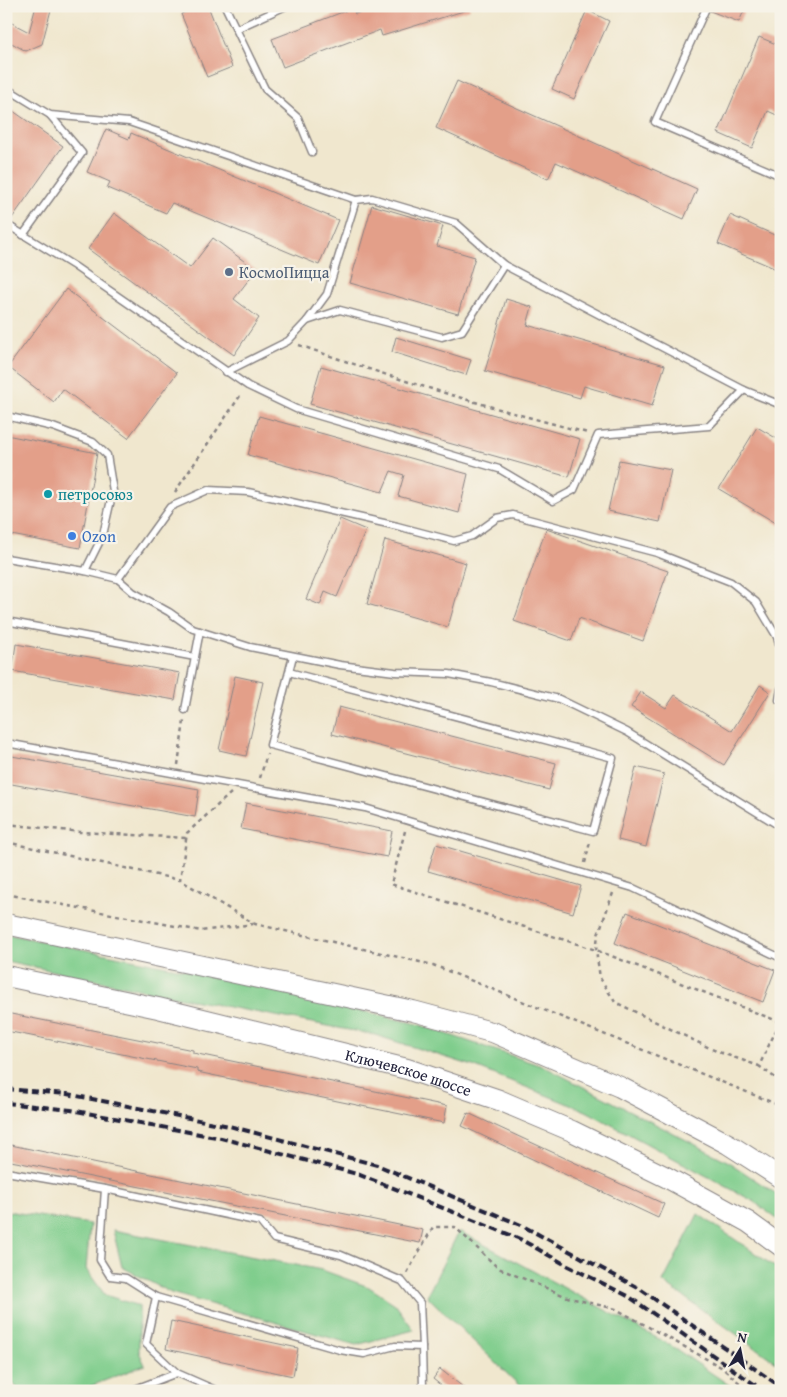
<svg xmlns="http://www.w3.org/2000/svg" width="787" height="1397" font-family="'Gentium Book Plus',serif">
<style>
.green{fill:#7fcd8c;stroke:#507864}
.building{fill:#e39f89}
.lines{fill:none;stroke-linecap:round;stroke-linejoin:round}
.service-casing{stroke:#898484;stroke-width:9}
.primary-casing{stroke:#898484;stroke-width:22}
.path{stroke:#898484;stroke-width:2.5;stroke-dasharray:4 4;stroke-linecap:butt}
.service{stroke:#fff;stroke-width:6}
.primary{stroke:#fff;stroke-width:20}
.rail{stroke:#22223b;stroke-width:4;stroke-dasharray:8 4;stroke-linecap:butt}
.service-dot{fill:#5c6f8a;stroke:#f7f3e8;stroke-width:2}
.culture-dot{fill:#0f9aa8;stroke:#f7f3e8;stroke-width:2}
.shop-dot{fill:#3f7fe0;stroke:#f7f3e8;stroke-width:2}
.labels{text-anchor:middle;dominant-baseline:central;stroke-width:4.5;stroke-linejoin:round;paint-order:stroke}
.service-label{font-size:16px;fill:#4e5e75;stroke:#f7f3e8;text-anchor:start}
.culture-label{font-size:16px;fill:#0d838f;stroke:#f7f3e8;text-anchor:start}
.shop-label{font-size:16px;fill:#366cbe;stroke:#f7f3e8;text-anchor:start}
.street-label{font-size:16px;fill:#22223b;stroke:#f7f3e8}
</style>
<rect width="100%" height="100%" fill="#f7f3e8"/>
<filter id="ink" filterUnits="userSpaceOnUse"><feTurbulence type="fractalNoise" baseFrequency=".02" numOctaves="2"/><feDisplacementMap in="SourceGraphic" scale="10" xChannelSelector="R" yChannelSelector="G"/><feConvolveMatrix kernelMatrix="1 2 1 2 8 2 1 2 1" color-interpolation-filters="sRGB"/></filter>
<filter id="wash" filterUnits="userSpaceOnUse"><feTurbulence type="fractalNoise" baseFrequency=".0096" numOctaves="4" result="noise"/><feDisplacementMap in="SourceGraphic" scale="20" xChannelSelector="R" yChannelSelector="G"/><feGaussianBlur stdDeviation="1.12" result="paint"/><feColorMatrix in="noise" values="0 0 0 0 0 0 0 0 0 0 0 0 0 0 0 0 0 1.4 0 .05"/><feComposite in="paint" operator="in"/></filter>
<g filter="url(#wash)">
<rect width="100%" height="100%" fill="#f0e7ce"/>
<g class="green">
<polygon points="6,934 186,970 417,1024 545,1067 727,1161 781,1197 781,1222 753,1201 586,1111 473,1066 375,1035 166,995 6,961"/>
<polygon points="6,1211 90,1224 86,1269 105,1295 139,1306 139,1352 145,1365 78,1391 20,1391 6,1376"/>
<polygon points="698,1214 781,1271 781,1366 663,1282"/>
<polygon points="113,1230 322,1270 369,1287 395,1304 414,1330 356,1345 171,1293 122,1267"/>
<polygon points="459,1231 670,1345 738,1391 525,1391 427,1296"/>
</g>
<g id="blocks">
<g class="building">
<polygon points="36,6 52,6 42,44 26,51 6,40 6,20 29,32"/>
<polygon points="200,6 208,6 232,67 207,77 181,14"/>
<polygon points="379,6 469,6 470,9 382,36 380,30 283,67 272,39 353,8 355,14"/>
<polygon points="712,6 746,6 739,22 710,11"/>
<polygon points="587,10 609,21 574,99 552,89"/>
<polygon points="759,37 781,46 781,117 768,111 752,148 718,133"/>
<polygon points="457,81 697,189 684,219 556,162 548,179 436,128"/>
<polygon points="6,106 63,146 10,221 6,219"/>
<polygon points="106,129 129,139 131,133 338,220 319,265 172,203 166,213 107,188 110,182 87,172"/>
<polygon points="372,205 443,226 437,246 475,257 458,314 350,283"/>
<polygon points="114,213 190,268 213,238 256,270 234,299 259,318 234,355 88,249"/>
<polygon points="730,215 781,238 781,271 718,244"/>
<polygon points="66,289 177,373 128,438 63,389 54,402 8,367"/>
<polygon points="506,299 532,307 527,325 665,365 652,406 584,386 580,398 485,371"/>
<polygon points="396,337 471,360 466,375 392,352"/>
<polygon points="321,366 580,439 569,477 310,404"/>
<polygon points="259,416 468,474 459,513 398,496 404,475 391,471 382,492 248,455"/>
<polygon points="757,427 781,441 781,526 719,489"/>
<polygon points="6,435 97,453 80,548 6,534"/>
<polygon points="619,460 671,470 660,522 608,511"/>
<polygon points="340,519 366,530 337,597 325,592 320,605 306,599"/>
<polygon points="546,529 668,571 643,641 579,618 571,641 514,621"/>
<polygon points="385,540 466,563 448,627 367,604"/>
<polygon points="16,644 180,673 175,700 12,671"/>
<polygon points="235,676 263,682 246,756 219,750"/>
<polygon points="760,685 770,692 724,765 631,707 641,692 666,708 675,695 732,731"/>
<polygon points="339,707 556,763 549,790 332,734"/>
<polygon points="6,755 199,789 195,817 6,783"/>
<polygon points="636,767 664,774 646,847 618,840"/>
<polygon points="246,803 392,831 387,857 241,829"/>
<polygon points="436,844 581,886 573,913 428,871"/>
<polygon points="627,912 775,970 763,1002 615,943"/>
<polygon points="6,1013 193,1050 193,1053 447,1106 444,1123 197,1072 197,1069 6,1031"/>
<polygon points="468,1113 664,1204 658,1218 462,1126"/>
<polygon points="6,1144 423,1230 420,1243 6,1160"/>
<polygon points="171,1321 298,1348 293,1376 166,1349"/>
<polygon points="440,1369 468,1391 448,1391 433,1379"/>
</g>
</g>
</g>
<g filter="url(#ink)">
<use href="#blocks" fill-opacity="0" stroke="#898484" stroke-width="1"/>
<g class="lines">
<defs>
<g id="service">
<polyline points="225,6 265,89 298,118 312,152"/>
<polyline points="707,6 655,122 781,176"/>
<polyline points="236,29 286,6"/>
<polyline points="6,88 50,115 129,122 356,200 372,198 456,223 504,265 744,390 781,405"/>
<polyline points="6,224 74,266 248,386 296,409 499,469 553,501 574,490 598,435 709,426 744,390"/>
<polyline points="23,235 82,153 50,115"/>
<polyline points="307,321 340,310 442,337 462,331 504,265"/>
<polyline points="226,372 288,341 307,321 327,294 356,200"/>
<polyline points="6,416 53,427 93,442 107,455 113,491 103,535 85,571"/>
<polyline points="6,558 85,571 118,579 133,592 169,612 193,629 250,647 340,665 395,672 449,674 491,682 559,699 627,732 781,827"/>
<polyline points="118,579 170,507 208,490 248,492 397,526 454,541 472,536 497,518 513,515 657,553 731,582 756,602 777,637 781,652"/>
<polyline points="6,621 195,657 200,631"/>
<polyline points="289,672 613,758 593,831 270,745 293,656"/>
<polyline points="779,700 781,689"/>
<polyline points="185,710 195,657"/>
<polyline points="6,743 365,808 633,888 781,958"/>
<polyline points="6,1172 105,1189 260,1222 274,1239 341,1255 402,1281 420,1303 422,1347"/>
<polyline points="105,1189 100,1260 110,1276 126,1278 156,1297 340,1350 364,1354 395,1346 422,1347 423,1387 428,1391"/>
<polyline points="156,1297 146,1344 177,1373"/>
<polyline points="130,1391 177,1373 218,1391"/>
</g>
<g id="primary">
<polyline points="6,924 413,1011 495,1033 620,1087 728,1144 781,1178"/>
<path id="s1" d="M6,976L158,1008L407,1069L499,1100L572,1131L666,1177L748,1222L781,1246"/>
</g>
</defs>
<use href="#service" class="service-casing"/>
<use href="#primary" class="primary-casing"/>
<g class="path">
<path d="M299,345C394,379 491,408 588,433"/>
<polyline points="175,492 242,393"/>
<polyline points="178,765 184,721"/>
<polyline points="260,778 267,754"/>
<polyline points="231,793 187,833 180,880 255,924 433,965 781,1106"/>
<polyline points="6,824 80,832 186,838"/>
<polyline points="405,831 391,884 596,950 780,1022"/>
<polyline points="6,842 180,880"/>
<polyline points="585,863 590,842"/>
<polyline points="613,893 598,935 596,950 600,978 615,1002 716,1051 759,1066"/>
<polyline points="6,894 201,931 253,924"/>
<polyline points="780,1022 759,1066 781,1082"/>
<polyline points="407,1273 433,1227 455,1227 498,1268 570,1298 616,1309 721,1367 749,1391"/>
</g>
<use href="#service" class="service"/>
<use href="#primary" class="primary"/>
<g class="rail">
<polyline points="6,1089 67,1094 229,1126 377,1165 521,1225 640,1289 781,1387"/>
<polyline points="6,1103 71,1110 221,1138 357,1174 401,1191 520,1239 566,1265 628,1296 764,1391"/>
</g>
</g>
</g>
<circle class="service-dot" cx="229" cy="272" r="5"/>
<circle class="culture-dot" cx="48" cy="494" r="5"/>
<circle class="shop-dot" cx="72" cy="536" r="5"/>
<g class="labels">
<g class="service-label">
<text x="239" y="272">КосмоПицца</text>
</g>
<g class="culture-label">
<text x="58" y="494">петросоюз</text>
</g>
<g class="shop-label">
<text x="82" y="536">Ozon</text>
</g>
<g class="street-label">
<text stroke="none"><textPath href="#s1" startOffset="414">Ключевское шоссе</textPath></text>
</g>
</g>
<rect width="787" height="1397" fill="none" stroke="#f7f3e8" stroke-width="25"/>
<g transform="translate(740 1350) rotate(10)" stroke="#f7f3e8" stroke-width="4" paint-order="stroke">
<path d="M0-4L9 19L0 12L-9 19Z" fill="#22223b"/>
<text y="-8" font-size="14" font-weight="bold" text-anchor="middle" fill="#22223b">N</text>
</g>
</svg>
